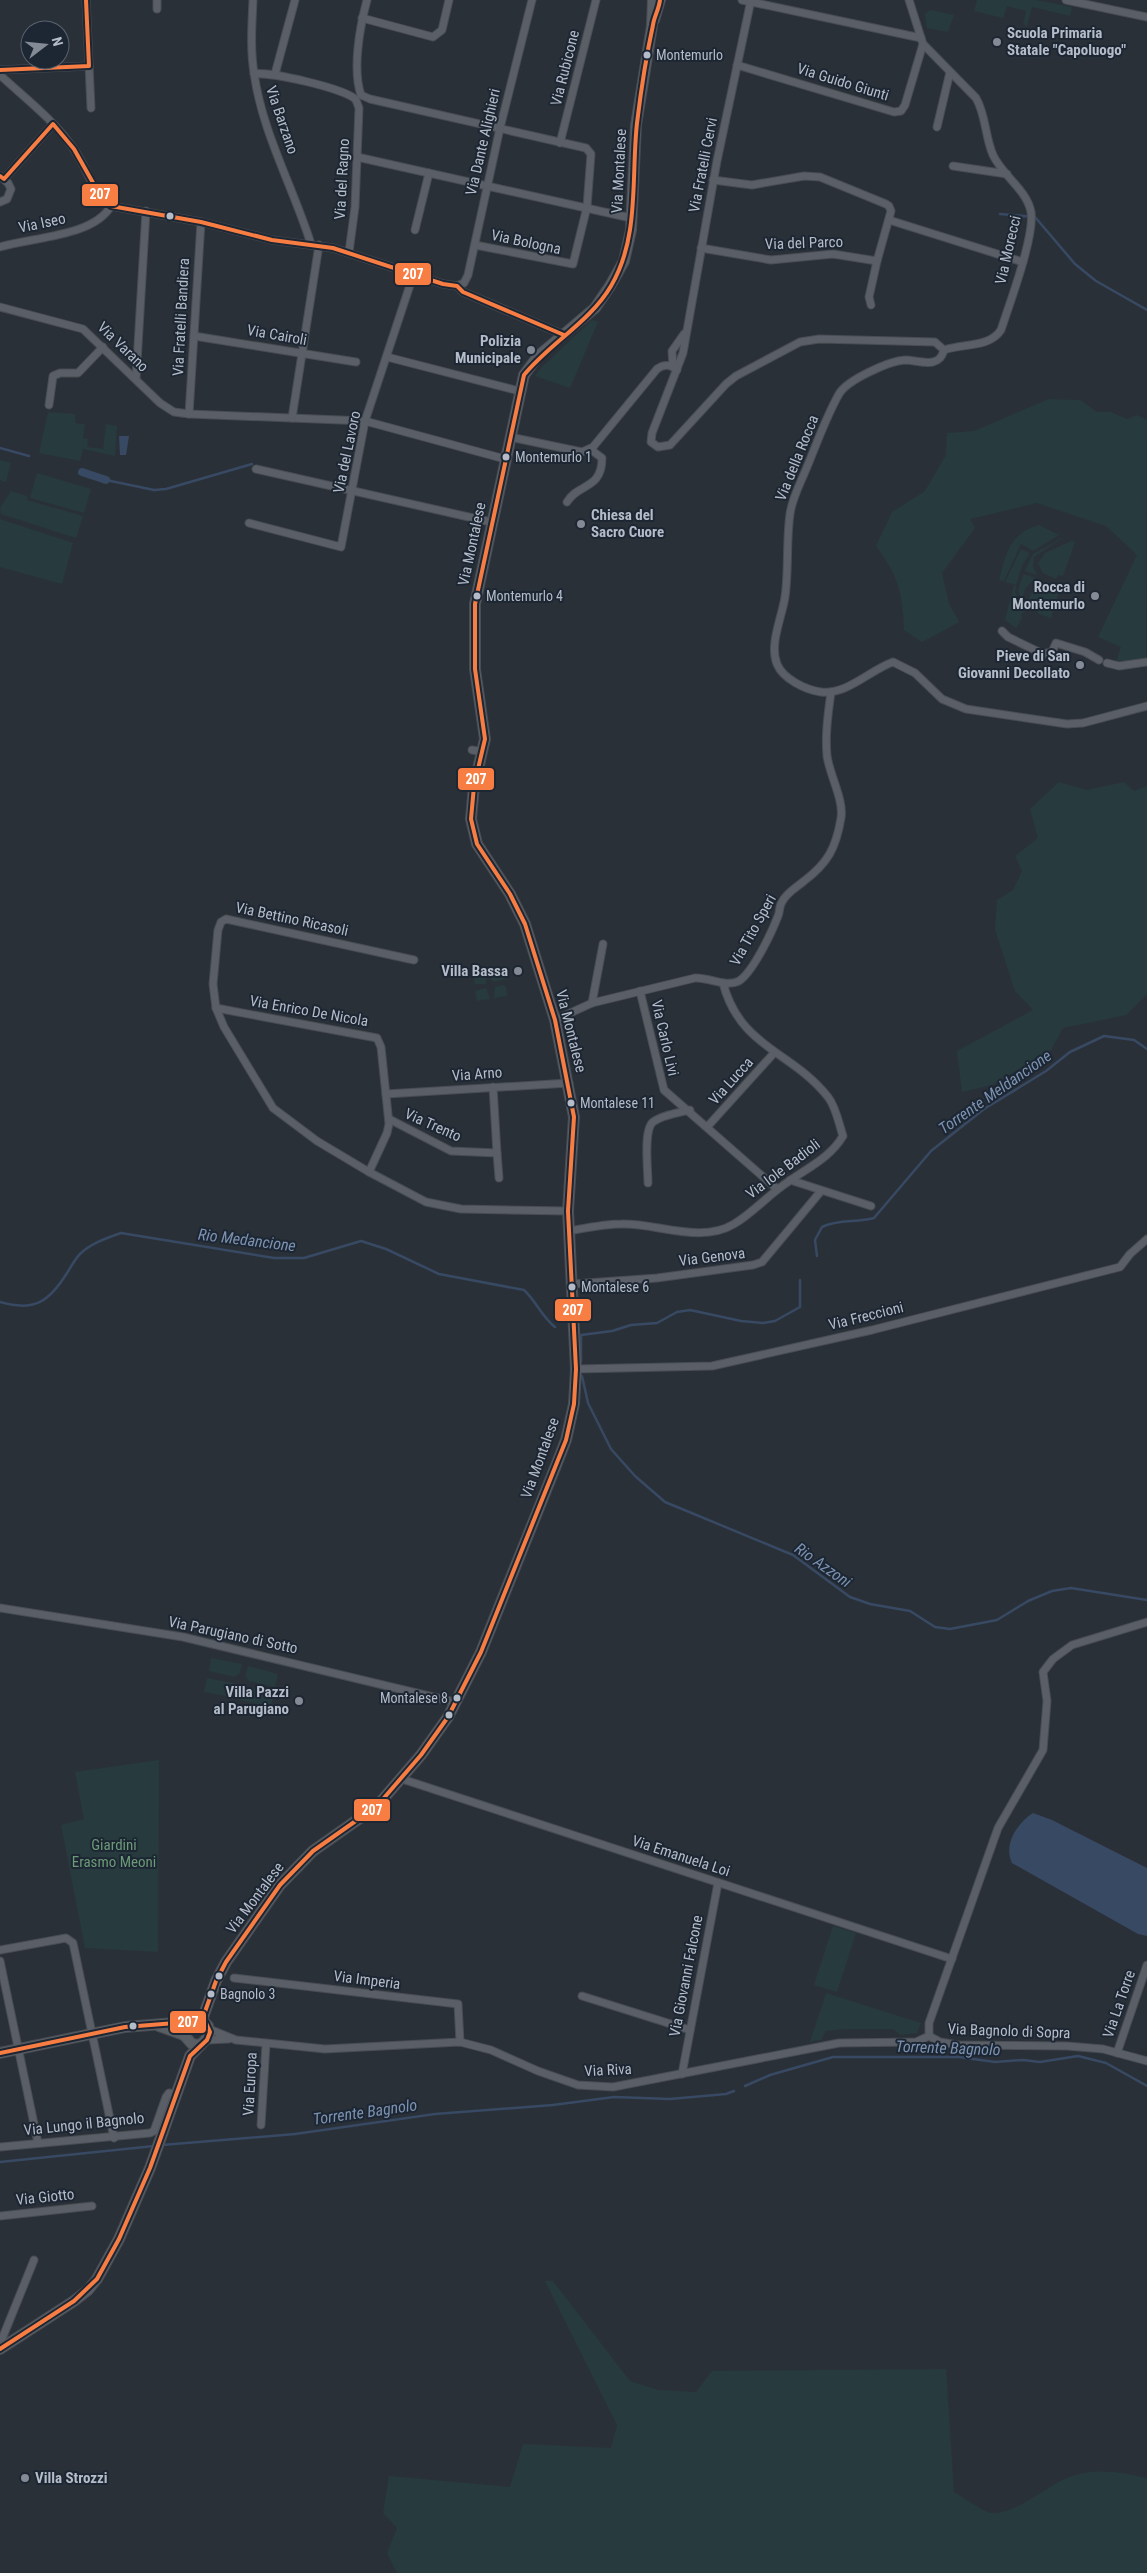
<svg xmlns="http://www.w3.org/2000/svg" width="1147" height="2573" font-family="'Roboto Condensed',sans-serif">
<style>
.green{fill:#273a3e}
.water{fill:#384963}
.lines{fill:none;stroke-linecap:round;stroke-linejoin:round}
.stream{stroke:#384963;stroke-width:2.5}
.canal{stroke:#384963;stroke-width:8}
.street-casing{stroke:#484c53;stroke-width:9}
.secondary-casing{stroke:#484c53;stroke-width:12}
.street{stroke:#5a5e66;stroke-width:7}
.secondary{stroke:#595d64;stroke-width:10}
.bus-1-casing{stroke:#1d2633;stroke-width:8}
.bus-1{stroke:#f77d43;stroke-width:4}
.poi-dot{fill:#848b96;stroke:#1d2633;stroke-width:2}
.bus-dot{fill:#b4bcc9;stroke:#1d2633;stroke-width:2}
.labels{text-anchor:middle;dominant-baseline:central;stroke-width:4;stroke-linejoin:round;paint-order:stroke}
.bus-label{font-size:14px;fill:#b4bcc9;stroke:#1d2633;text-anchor:start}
.poi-label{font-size:15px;font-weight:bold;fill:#b4bcc9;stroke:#1d2633;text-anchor:end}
.street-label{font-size:15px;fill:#b4bcc9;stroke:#1d2633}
.park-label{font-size:15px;fill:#6b9a76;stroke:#1d2633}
.water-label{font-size:16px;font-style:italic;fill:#7c92b1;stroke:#1d2633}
.line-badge{stroke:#1d2633;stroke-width:2}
.badge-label{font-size:14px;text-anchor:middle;font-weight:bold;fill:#fff}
</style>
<rect width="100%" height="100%" fill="#2a3038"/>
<g class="green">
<polygon points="977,0 1036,0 1072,7 1070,16 1032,7 1027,26 1023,24 1026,11 1007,6 1003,18 974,11"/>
<polygon points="930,10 954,15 948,32 927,28 925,14"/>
<polygon points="592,320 598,322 570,388 535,376 541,368"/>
<path d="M1049,399L1080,400L1097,412H1111L1127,419L1137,415L1147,420L1146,659L1116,662L1121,647L1098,637L1137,555L1106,526L1037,503L970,519L975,528L942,573L949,604L959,622L922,642L904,630C903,593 898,576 876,546L892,512L925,491L946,455L947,433L974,431Z"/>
<polygon points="48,412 75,414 75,423 85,424 83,438 88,439 87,447 103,449 106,424 117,426 115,456 83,449 80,461 39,453"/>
<polygon points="0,460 11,463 6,482 0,480"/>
<polygon points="37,473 91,489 84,513 30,498"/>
<polygon points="11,491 27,496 27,500 83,516 76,538 1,514 0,508"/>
<polygon points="0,519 73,543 62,584 0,567"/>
<path d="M1039,525L1059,535L1033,551L1021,544L1004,581L999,580C1007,552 1008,535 1039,525Z"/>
<polygon points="1067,535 1034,557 1033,566 1037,575 1025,571 1033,554"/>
<polygon points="1071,541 1075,542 1063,576 1058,575 1056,579 1043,573 1038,563 1045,553"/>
<polygon points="1021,549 1030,553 1022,566 1016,585 1005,582"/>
<polygon points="1023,574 1035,578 1025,589 1022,601 1018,591"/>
<polygon points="1044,583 1055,586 1054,590 1059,592 1051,618 1039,614 1029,600 1033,587"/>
<polygon points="1014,586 1016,586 1015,592 1025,611 1021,614 1022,618 1016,628 1005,620"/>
<polygon points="1059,782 1087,790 1124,782 1134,791 1147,786 1147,994 1126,1015 1063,1028 1051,1050 992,1085 962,1092 957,1051 1033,1010 1015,991 995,930 997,900 1013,890 1022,871 1015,856 1038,838 1030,809"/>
<polygon points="504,970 505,979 494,982 491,980 490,972"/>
<polygon points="487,973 486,984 475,984 473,975"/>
<polygon points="503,985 506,987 507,996 494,998 495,987"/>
<polygon points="486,988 490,999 477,1001 475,991"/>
<polygon points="211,1658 242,1664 240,1673 234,1677 209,1671"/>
<polygon points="248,1666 278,1674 275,1687 249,1681 245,1676"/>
<polygon points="207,1678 233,1683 237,1689 235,1698 204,1692"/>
<polygon points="248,1687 274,1693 271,1707 240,1700 242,1691"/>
<polygon points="159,1760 158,1952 85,1948 61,1825 84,1819 75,1772"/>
<polygon points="833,1926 856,1933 837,1992 814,1985"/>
<polygon points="826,1993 921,2023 917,2033 900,2035 894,2029 844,2029 826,2031 821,2040 810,2042"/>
<path d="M545,2281H553L630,2381L658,2390L696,2392L712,2371L946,2369L954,2492C962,2496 983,2512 991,2513C1015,2515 1045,2487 1067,2478C1094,2467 1121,2472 1147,2478V2573H397L387,2553L397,2528L383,2513L389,2476L510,2487L523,2444L611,2448L617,2425Z"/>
</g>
<g class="water">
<polygon points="119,436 129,436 126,455 120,455"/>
<path d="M1033,1813L1052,1820L1147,1868V1936L1138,1934L1012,1863C1003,1845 1017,1823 1033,1813Z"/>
</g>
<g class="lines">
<g class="stream">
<polyline points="1000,214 1035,217 1075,264 1096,281 1147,310"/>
<polyline points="0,448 29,456"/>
<polyline points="106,480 154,490 166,489 252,464"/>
<path d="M817,1256L815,1240L822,1227C839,1219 856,1223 874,1218L931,1151L984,1109L1046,1071L1070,1052L1104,1036L1134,1040L1147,1049"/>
<path d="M0,1302C34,1312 49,1302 67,1273C71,1267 75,1259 80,1254C91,1243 107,1238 121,1233L274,1258H304L361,1241L386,1249L439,1274L524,1290C536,1301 542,1317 555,1327"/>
<polyline points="581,1361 581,1335 612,1331 631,1325 657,1323 677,1312 690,1310 741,1321 763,1323 775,1321 800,1307 800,1280"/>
<polyline points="582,1376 588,1403 611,1449 635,1476 665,1502 793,1555 850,1597 870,1604 910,1611 935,1627 950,1629 997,1620 1028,1601 1052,1591 1071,1588 1147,1600"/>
<polyline points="745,2086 770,2075 833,2057 959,2057 995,2062 1023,2060 1040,2062 1078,2056 1106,2063 1147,2086"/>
<polyline points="162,2145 295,2134 435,2114 553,2105 614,2097 670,2099 726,2094 734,2091"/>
<polyline points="0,2162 154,2146"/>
</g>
<polyline class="canal" points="82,472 106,480"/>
<defs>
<g id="street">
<polyline points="86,0 91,108"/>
<path d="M253,0C252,24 250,48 254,73C262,132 293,187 311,244"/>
<path d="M367,0C360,26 352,69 361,95L370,99L586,148L591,154L587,207L573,264L475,245"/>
<polyline points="742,0 921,38"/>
<polyline points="751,0 717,161 683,353 652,433 651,442 658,447 670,445 726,384 736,376 800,342 819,339 935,342 944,350"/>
<path d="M909,0L923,44L976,98C986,115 985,137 993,155C1002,175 1027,190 1031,212C1035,236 1009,305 1001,330C989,348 964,343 944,350"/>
<polyline points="1066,0 1147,17"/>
<polyline points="157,9 157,0"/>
<polyline points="362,18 433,37 442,30 449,0"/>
<polyline points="737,65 894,112 901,111 905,105 923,44"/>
<polyline points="0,70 89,66"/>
<path d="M254,74C268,71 348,89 356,100L359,108L355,207L349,252"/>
<polyline points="275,74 295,0"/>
<path d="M0,75C25,98 54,120 73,148C87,167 92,192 111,206L201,222L272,240L333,248L443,284L457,286L463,292L564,335"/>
<polyline points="937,127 950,72"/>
<polyline points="560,143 596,0"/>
<polyline points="357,157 631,218"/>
<polyline points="953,166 1007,174"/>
<polyline points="0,176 8,183 11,189 7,199 0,202"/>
<polyline points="4,179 53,124"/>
<polyline points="889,220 1023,262"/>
<polyline points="415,230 429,173"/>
<path d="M0,247C32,237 93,237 111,206"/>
<polyline points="701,248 771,260 833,254 877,261 891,211 889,206 886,204 820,177 804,176 752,185 713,180"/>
<polyline points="457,286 464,283 468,275 500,128 532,0"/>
<polyline points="871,305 869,297 877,261"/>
<polyline points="0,307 83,329 160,403 174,412 189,414 365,421 505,459"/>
<polyline points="194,336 356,362"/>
<path d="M944,350C939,370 919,360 905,360C889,361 847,380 839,394C826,417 817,443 807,467C801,482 792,498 790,514C786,541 789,570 785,597C782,617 769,644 777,664C783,679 806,690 821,692C847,695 870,670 893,662L915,673L942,699L966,709L1067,724L1083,723L1147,706"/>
<polyline points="387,357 519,391"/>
<polyline points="673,367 672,351 684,334"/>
<polyline points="136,379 146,211"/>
<polyline points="49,405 53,376 60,373 78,373 103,347"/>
<polyline points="189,414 201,222"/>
<polyline points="292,418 319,245"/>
<path d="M510,437L582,452L593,447L657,369C664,364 670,364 677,370"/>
<polyline points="256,469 491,522"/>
<path d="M567,502C578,483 602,490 602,458L590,449"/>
<polyline points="249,523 341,547 365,421 414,273"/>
<polyline points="1002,631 1008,637 1043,654 1052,652 1056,643 1085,652 1099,660"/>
<polyline points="1107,663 1119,666 1147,662"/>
<polyline points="472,750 483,752"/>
<polyline points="414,960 226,919 221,922 218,930 213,984 216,1008 224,1027 273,1108 317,1141 369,1172 426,1202 461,1209 568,1211"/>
<polyline points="640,991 664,1090 777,1189"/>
<polyline points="592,1003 603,944"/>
<polyline points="216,1008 377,1038 381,1047 389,1124 387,1133 369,1172"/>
<path d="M555,1020L592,1003L695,978C709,977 726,988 739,981C753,972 772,932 778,916C780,912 779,906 782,902C786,893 797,887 804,881C828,863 836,848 841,818C844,800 830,776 827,756C825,735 828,714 831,692"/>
<polyline points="386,1094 569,1083"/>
<polyline points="389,1119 451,1151 497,1153 493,1087"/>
<polyline points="708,1126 774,1053"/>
<polyline points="497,1153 499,1178"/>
<polyline points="790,1180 871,1206"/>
<path d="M648,1183C648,1170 643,1130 653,1122C662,1115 678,1113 690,1110"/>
<path d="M569,1231C586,1228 604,1224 622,1224C657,1223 701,1244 734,1224C753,1213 769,1194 788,1182C807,1168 830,1158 843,1136C839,1124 836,1107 828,1097C792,1051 740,1048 723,983"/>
<polyline points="573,1284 657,1278 753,1265 762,1262 821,1191"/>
<polyline points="576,1369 712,1366 872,1330 1120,1267 1130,1254 1147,1239"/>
<polyline points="0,1608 183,1637 450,1701 455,1705"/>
<polyline points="402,1779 952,1959"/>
<polyline points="0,1950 66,1938 73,1943 114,2138"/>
<polyline points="0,1961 38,2143"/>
<polyline points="234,1978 458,2004 460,2042"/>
<polyline points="582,1996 690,2030"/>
<polyline points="209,2029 236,2040 325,2049 460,2042 491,2050 538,2071 578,2085 613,2087 839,2043 916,2042 929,2036"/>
<polyline points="929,2036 929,2023 998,1828 1043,1750 1047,1701 1043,1672 1053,1659 1072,1645 1147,1622"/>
<polyline points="929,2036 940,2042 958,2045 1067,2046 1103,2049 1147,2061"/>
<polyline points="207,2040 229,2039"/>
<polyline points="1117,2053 1147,1965"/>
<polyline points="682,2074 718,1883"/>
<polyline points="261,2125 266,2044"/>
<polyline points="0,2147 150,2133 154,2131 166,2097 169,2093 175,2094"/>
<polyline points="0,2216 92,2206"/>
<polyline points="1,2348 2,2339 34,2260"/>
</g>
<g id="secondary">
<polyline points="654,20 660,0"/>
<polyline points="202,2020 216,1981 226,1962 280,1885 313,1851 377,1806 421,1755 448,1717 481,1652 555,1468 566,1440 574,1404 576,1369 568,1211 574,1117 555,1020 525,924 510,894 477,844 471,819 474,786 485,739 475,669 475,604 524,375 538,356 595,308 610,286 624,261 631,230 636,125 652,26 653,0"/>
<polyline points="159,2026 184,2035"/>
<polyline points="0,2053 125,2027 188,2022"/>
<path d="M0,2349L74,2301L88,2290L97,2279L119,2239L150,2168L190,2056L209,2036L208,2026C201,2018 194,2018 187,2024L184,2035L192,2044L199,2045"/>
</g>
</defs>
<use href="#street" class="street-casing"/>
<use href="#secondary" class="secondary-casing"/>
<use href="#street" class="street"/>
<use href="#secondary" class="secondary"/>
<defs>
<g id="bus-1">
<polyline points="0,70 89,66 86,0"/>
<polyline points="0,176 4,179 53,124 74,149 101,197 111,206 201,222 272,240 333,248 443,284 457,286 463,292 564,335"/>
<path d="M202,2020L216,1981L226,1962L280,1885L313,1851L377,1806L421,1755L448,1717L481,1652L566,1440L574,1404L576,1369L568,1211L574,1117L555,1020L525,924L510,894L477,844L471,819L474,786L485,739L475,669V604L524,375C550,343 590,322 611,286C640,237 631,177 637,123C641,90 646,57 653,25C654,17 659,9 660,0"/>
<polyline points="0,2053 125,2027 188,2022 196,2019 206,2023 210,2032 207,2040 190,2056 150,2168 119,2239 97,2279 74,2301 0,2349"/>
</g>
</defs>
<use href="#bus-1" class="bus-1-casing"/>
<use href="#bus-1" class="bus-1"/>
</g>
<g class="poi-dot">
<circle cx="997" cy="42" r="5"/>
<circle cx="531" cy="350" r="5"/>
<circle cx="581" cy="524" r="5"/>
<circle cx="1095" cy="596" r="5"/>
<circle cx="1080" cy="665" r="5"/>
<circle cx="518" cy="971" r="5"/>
<circle cx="299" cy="1701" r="5"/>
<circle cx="25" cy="2478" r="5"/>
</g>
<g class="bus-dot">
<circle cx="647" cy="55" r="4.5"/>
<circle cx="170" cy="216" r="4.5"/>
<circle cx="506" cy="457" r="4.5"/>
<circle cx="477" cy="596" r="4.5"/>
<circle cx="571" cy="1103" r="4.5"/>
<circle cx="572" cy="1287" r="4.5"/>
<circle cx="457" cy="1698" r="4.5"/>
<circle cx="449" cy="1715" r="4.5"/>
<circle cx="219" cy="1976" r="4.5"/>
<circle cx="211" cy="1994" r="4.5"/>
<circle cx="133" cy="2026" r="4.5"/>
</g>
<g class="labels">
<g class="bus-label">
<text x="656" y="55">Montemurlo</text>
<text x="515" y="457">Montemurlo 1</text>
<text x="486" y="596">Montemurlo 4</text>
<text x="580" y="1103">Montalese 11</text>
<text x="581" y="1287">Montalese 6</text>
<text x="448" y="1698" text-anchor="end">Montalese 8</text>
<text x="220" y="1994">Bagnolo 3</text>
</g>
<g class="poi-label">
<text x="1007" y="33" text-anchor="start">Scuola Primaria<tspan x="1007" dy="17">Statale "Capoluogo"</tspan></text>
<text x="521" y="341">Polizia<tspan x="521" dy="17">Municipale</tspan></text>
<text x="591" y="515" text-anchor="start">Chiesa del<tspan x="591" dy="17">Sacro Cuore</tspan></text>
<text x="1085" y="587">Rocca di<tspan x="1085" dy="17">Montemurlo</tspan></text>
<text x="1070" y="656">Pieve di San<tspan x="1070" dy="17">Giovanni Decollato</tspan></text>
<text x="508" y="971">Villa Bassa</text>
<text x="289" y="1692">Villa Pazzi<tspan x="289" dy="17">al Parugiano</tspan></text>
<text x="35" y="2478" text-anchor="start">Villa Strozzi</text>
</g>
<g class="street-label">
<text transform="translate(565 68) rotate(-76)">Via Rubicone</text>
<text transform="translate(843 82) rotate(17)">Via Guido Giunti</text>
<text transform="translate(282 120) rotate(71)">Via Barzano</text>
<text transform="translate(483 142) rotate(-77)">Via Dante Alighieri</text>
<text transform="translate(703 165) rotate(-79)">Via Fratelli Cervi</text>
<text transform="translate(619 171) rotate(-87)">Via Montalese</text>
<text transform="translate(342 179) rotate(-87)">Via del Ragno</text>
<text transform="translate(42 223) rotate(-12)">Via Iseo</text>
<text transform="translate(526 242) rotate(12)">Via Bologna</text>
<text transform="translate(804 243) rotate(-2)">Via del Parco</text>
<text transform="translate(1008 250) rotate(-77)">Via Morecci</text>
<text transform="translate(181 317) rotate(-87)">Via Fratelli Bandiera</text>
<text transform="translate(277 335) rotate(10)">Via Cairoli</text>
<text transform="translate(123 347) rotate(44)">Via Varano</text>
<text transform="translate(347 452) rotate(-78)">Via del Lavoro</text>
<text transform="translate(797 458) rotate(-68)">Via della Rocca</text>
<text transform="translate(472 544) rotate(-78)">Via Montalese</text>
<text transform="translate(292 919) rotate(12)">Via Bettino Ricasoli</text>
<text transform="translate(753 930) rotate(-61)">Via Tito Speri</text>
<text transform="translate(309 1011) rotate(10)">Via Enrico De Nicola</text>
<text transform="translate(571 1031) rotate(76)">Via Montalese</text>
<text transform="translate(665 1038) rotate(77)">Via Carlo Livi</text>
<text transform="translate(477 1074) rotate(-4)">Via Arno</text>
<text transform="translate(731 1081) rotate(-48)">Via Lucca</text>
<text transform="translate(433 1125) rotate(24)">Via Trento</text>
<text transform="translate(783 1169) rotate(-37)">Via Iole Badioli</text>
<text transform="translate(712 1257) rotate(-7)">Via Genova</text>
<text transform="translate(866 1316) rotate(-14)">Via Freccioni</text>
<text transform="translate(540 1458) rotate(-70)">Via Montalese</text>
<text transform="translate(233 1635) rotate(12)">Via Parugiano di Sotto</text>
<text transform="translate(681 1856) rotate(18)">Via Emanuela Loi</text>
<text transform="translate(255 1898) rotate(-53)">Via Montalese</text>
<text transform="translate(686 1976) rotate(-79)">Via Giovanni Falcone</text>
<text transform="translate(367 1980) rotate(7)">Via Imperia</text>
<text transform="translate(1119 2004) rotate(-71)">Via La Torre</text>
<text transform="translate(1009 2031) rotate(2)">Via Bagnolo di Sopra</text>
<text transform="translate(608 2070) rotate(-3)">Via Riva</text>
<text transform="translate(250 2084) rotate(-87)">Via Europa</text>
<text transform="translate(84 2124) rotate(-6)">Via Lungo il Bagnolo</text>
<text transform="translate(45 2197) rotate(-6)">Via Giotto</text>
</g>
<g class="park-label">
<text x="114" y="1845">Giardini<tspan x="114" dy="17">Erasmo Meoni</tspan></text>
</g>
<g class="water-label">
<text transform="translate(995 1092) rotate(-35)">Torrente Meldancione</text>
<text transform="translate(247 1240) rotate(7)">Rio Medancione</text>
<text transform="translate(823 1565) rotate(35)">Rio Azzoni</text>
<text transform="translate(948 2048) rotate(2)">Torrente Bagnolo</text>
<text transform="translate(365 2112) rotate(-8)">Torrente Bagnolo</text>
</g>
</g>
<g class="line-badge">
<rect x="81" y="183" width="38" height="24" rx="5" fill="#f77d43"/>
<rect x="394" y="262" width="38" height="24" rx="5" fill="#f77d43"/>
<rect x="457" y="767" width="38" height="24" rx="5" fill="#f77d43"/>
<rect x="554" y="1298" width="38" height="24" rx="5" fill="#f77d43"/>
<rect x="353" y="1798" width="38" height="24" rx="5" fill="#f77d43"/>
<rect x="169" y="2010" width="38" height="24" rx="5" fill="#f77d43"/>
</g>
<g class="badge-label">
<text x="100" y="199">207</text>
<text x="413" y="279">207</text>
<text x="476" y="784">207</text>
<text x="573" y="1315">207</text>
<text x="372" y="1815">207</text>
<text x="188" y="2027">207</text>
</g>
<g transform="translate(45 45) rotate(74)"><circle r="24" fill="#1d2633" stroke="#59626f"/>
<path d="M0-4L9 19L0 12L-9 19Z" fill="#848b96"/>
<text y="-8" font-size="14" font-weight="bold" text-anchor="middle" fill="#b4bcc9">N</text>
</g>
</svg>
